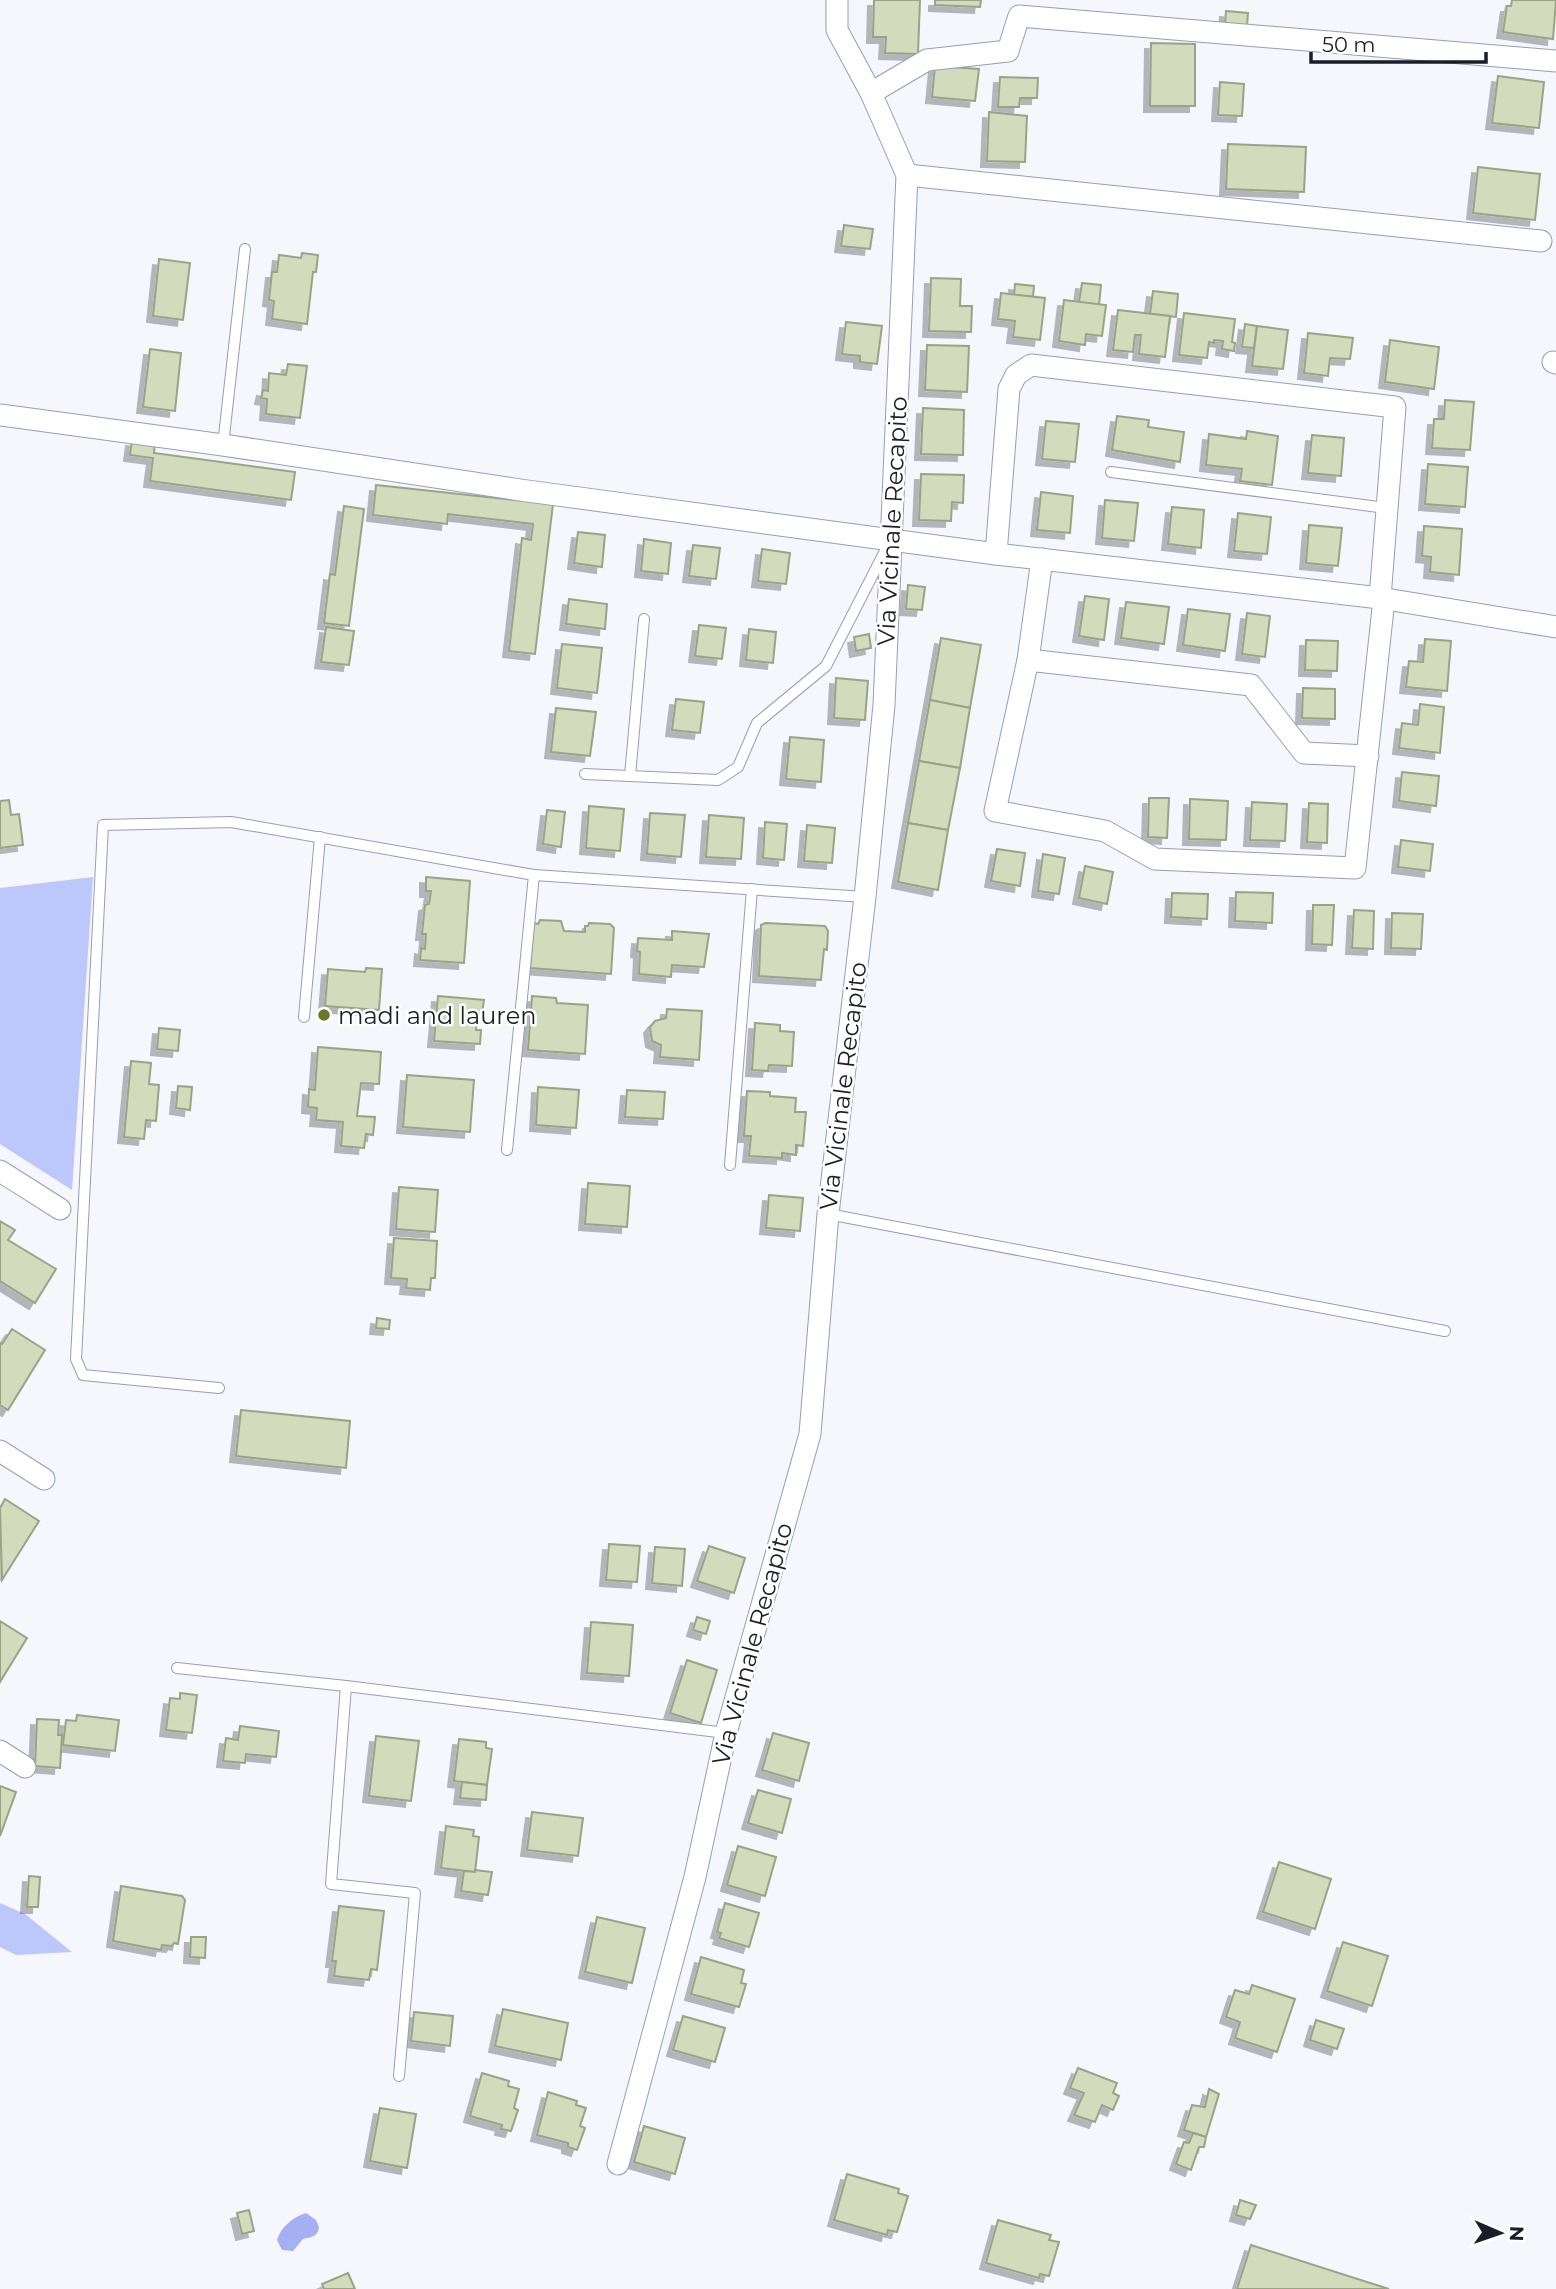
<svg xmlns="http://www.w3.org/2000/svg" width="1556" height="2289" font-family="Montserrat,sans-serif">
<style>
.green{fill:#bcc7fc}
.water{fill:#a4b0f3}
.building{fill:#d3dbbd;stroke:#9ba385;stroke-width:2;filter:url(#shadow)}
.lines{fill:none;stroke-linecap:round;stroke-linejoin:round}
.lane-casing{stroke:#969db9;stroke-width:12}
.street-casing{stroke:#969db9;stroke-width:23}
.lane{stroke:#fff;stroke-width:10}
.street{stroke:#fff;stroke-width:21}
.poi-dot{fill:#6b7a28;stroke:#fff;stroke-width:2.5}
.labels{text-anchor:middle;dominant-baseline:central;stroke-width:5;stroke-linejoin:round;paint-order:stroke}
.street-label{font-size:24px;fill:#1b1e28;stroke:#fff}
.poi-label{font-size:24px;fill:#1b1e28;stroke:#fff;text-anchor:start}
</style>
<defs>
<filter id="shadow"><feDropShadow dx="-6" dy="6" stdDeviation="0" flood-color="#0004"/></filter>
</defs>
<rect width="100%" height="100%" fill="#f5f7fd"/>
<g class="green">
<polygon points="93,877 72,1190 0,1144 0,888"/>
<polygon points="0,1903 25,1914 72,1952 16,1955 0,1947"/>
</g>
<path class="water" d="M306,2213L316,2220L319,2227C318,2237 311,2237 303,2239L293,2251L282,2250L277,2240C281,2227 293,2217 306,2213Z"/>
<g class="building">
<polygon points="874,0 920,0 918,54 885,53 886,37 873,37"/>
<polygon points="935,0 981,0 980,7 935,5"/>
<polygon points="1512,0 1556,0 1553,39 1503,32 1507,6 1511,6"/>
<polygon points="1226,11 1248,13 1247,26 1225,24"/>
<polygon points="1151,43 1195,44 1195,106 1150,106"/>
<polygon points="935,66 979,69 975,101 932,97"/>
<polygon points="1498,76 1544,82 1539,128 1492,123"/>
<polygon points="1000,77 1038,78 1037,98 1020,98 1019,107 998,107"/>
<polygon points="1220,82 1244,84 1242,116 1218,115"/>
<polygon points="989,112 1027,116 1025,162 987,161"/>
<polygon points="1228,144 1306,147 1304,192 1226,189"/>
<polygon points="1478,167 1540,174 1535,220 1473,213"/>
<polygon points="844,225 873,229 870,249 841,246"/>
<polygon points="302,253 318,255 316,272 313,272 307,324 272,319 274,301 269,300 272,272 277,272 279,255 301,258"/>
<polygon points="159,259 190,263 183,320 153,316"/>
<polygon points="931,278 961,279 960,306 972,306 971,332 929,331"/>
<polygon points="1082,283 1101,285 1099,305 1079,302"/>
<polygon points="1015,284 1034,286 1033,297 1014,295"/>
<polygon points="1153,291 1178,294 1176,317 1150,314"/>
<polygon points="1001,293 1045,298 1040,340 1013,337 1015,321 998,319"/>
<polygon points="1064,300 1106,305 1102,336 1086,334 1085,345 1059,341"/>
<polygon points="1118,310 1170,316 1165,357 1139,354 1141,335 1135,335 1133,352 1113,350"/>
<polygon points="1184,313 1235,319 1232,342 1235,343 1234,351 1222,349 1223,341 1214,340 1214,343 1209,342 1207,358 1179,355"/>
<polygon points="846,322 882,326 877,364 860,362 860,356 842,354"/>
<polygon points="1245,324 1257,326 1254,348 1242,347"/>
<polygon points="1257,326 1288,330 1283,369 1252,366"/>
<polygon points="1308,333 1353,338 1350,359 1330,358 1328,376 1304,373"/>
<polygon points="1390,340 1439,347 1434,389 1385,382"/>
<polygon points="927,345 969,346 967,392 925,390"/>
<polygon points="150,349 181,353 175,411 143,407"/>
<polygon points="288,364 307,366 300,418 266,414 267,399 261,398 263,390 268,391 269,373 286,375"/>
<polygon points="1445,400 1474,402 1470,450 1432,448 1434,419 1444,419"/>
<polygon points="923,408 964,410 963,455 921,454"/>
<polygon points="1117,416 1149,420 1148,427 1184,432 1180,462 1112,450"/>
<polygon points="1046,421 1079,424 1075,462 1042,459"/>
<polygon points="1247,431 1278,436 1272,485 1240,481 1242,469 1206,465 1209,434 1246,439"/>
<polygon points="1312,435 1344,438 1341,476 1308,473"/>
<polygon points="132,440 155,443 154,453 295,472 291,500 150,481 153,458 130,455"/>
<polygon points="1428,464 1468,467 1465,507 1425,504"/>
<polygon points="921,474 964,475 963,503 952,502 951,521 919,520"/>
<polygon points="376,485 553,504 535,654 509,651 522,538 531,540 533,524 448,514 447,524 373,515"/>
<polygon points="1041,492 1073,496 1070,533 1037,530"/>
<polygon points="1105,500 1138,503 1134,541 1102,538"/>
<polygon points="344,506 364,509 349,626 324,623 330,574 335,575"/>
<polygon points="1172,507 1204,510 1201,548 1168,544"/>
<polygon points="1238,513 1271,517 1267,554 1234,551"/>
<polygon points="1309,525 1342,528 1338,566 1306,563"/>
<polygon points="1424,526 1462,529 1459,575 1430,572 1431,557 1422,556"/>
<polygon points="578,532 605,535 602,567 574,563"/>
<polygon points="644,539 671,543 668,574 641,571"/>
<polygon points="693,545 720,548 716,579 689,576"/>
<polygon points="762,549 790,553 786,584 758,581"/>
<polygon points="908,585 925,587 922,610 906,609"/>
<polygon points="1085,596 1109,599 1104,640 1079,636"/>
<polygon points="569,599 607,604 605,629 566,624"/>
<polygon points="1126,602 1169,607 1164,644 1121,638"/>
<polygon points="1188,609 1230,614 1225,651 1183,645"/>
<polygon points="1247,613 1270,616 1265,657 1242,654"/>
<polygon points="699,625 726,628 722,659 695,656"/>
<polygon points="326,627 354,631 349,665 321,662"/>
<polygon points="749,629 776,632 773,663 746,660"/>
<polygon points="869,634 871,648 856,651 854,637"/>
<polygon points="941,638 981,645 970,708 930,700"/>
<polygon points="1425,639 1451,641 1447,691 1406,687 1409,661 1423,662"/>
<polygon points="1306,640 1338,641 1337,671 1305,670"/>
<polygon points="562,644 602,648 597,693 557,688"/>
<polygon points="836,678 868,681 865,720 834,718"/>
<polygon points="1303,688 1335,689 1335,719 1302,718"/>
<polygon points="676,699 704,702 700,733 672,730"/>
<polygon points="930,700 970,708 960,768 919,761"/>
<polygon points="1420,704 1444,707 1440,753 1399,748 1402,723 1418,725"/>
<polygon points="556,708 596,712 590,756 551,752"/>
<polygon points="790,737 824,740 821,782 786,779"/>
<polygon points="919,761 960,768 948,830 908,823"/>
<polygon points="1402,772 1439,776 1436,806 1399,801"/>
<polygon points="1149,798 1169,798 1167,838 1148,837"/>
<polygon points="1190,799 1228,801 1226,840 1189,839"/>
<polygon points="9,800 11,815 19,814 23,845 0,848 0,801"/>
<polygon points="1252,802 1287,804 1285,841 1250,840"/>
<polygon points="1309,803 1328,804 1327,843 1307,842"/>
<polygon points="589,806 624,809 620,851 586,848"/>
<polygon points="547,810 565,812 561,847 543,844"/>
<polygon points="650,813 685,815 681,857 647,854"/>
<polygon points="709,815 744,818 741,859 706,857"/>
<polygon points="765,822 787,824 784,860 763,858"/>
<polygon points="908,823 948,830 938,890 898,882"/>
<polygon points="807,825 835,828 832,863 804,861"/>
<polygon points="1401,840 1433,844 1430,871 1398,867"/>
<polygon points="997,849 1025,853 1020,886 991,881"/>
<polygon points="1043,854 1065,858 1059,894 1038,891"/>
<polygon points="1085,866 1113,872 1107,904 1079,898"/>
<polygon points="426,877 470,881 464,963 420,960 421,948 425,949 426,934 422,934 425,905 429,904 431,891 426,891"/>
<polygon points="1236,892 1273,893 1272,923 1235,921"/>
<polygon points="1172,893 1208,894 1207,919 1171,917"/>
<polygon points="1313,905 1334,905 1332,945 1312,944"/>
<polygon points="1354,910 1374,911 1373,949 1352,948"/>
<polygon points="1392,913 1423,914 1421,949 1391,948"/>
<polygon points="540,920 561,921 564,931 585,932 585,926 588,926 589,923 610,924 614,928 611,974 530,968 534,923 538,924"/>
<polygon points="765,923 825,926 828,931 827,950 824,949 821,980 759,976 761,925"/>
<polygon points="672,931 709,934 704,967 672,965 671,977 639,974 640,952 637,951 638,938 672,940"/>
<polygon points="366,968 382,969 379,1010 325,1006 328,969 365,972"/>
<polygon points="438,996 484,1000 482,1013 477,1013 476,1030 481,1030 480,1044 434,1041"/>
<polygon points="532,996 556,998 557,1003 588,1005 585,1054 528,1050"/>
<polygon points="667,1009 702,1011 699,1060 660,1057 661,1045 652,1041 650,1027 655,1021 666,1018"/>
<polygon points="755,1023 780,1025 780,1031 794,1032 792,1066 769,1065 768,1071 752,1070"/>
<polygon points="159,1028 180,1030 178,1051 157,1049"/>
<polygon points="318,1047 381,1052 379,1084 361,1083 357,1116 375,1117 373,1135 366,1134 364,1148 341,1146 343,1122 316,1120 317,1108 308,1107 309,1089 315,1090"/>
<polygon points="131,1061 151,1063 149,1084 159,1085 156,1121 146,1120 144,1139 124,1137"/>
<polygon points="407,1075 474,1080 470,1132 403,1127"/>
<polygon points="178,1086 192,1087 190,1110 176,1108"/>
<polygon points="538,1087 579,1090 576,1128 536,1125"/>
<polygon points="627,1090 665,1092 663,1119 625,1117"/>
<polygon points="747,1091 770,1092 770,1096 796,1098 795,1112 806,1112 803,1146 796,1145 796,1155 782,1153 782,1158 749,1156 751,1136 744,1136"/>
<polygon points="588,1183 630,1186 627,1227 585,1224"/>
<polygon points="399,1187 438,1190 435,1232 396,1229"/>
<polygon points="769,1195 803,1198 800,1231 766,1228"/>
<polygon points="0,1221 15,1230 8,1240 56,1269 35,1303 0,1281"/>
<polygon points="394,1238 437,1241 435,1278 431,1278 430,1290 406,1288 407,1279 391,1278"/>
<polygon points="377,1318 390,1320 389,1329 376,1328"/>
<polygon points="12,1329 45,1350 8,1410 0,1405 0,1343 2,1344"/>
<polygon points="241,1410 350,1421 346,1468 236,1456"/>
<polygon points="5,1499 39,1521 2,1580 0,1508"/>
<polygon points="609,1544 640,1546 637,1582 606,1580"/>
<polygon points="709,1546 745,1558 734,1593 697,1581"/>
<polygon points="655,1547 685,1549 682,1586 652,1583"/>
<polygon points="697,1617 710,1621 706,1634 693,1630"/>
<polygon points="0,1621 27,1638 0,1682"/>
<polygon points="591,1622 633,1625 629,1676 587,1673"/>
<polygon points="687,1660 717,1670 701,1723 670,1713"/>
<polygon points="180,1693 197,1695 192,1733 166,1730 170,1698 180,1699"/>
<polygon points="77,1715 119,1720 115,1751 63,1745 66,1720 76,1721"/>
<polygon points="37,1719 59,1720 58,1735 62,1735 60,1768 35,1766"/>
<polygon points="240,1726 279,1731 276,1757 246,1754 245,1763 223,1761 226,1738 238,1740"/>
<polygon points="773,1733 809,1743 799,1781 762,1770"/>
<polygon points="376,1736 419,1741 411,1801 369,1796"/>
<polygon points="459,1739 486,1742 486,1748 492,1749 487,1785 454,1781"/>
<polygon points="462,1782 487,1785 486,1800 460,1798"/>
<polygon points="0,1786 16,1792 0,1836"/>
<polygon points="758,1790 791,1799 782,1833 748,1823"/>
<polygon points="532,1812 583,1818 578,1856 527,1850"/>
<polygon points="446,1826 474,1830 473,1836 479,1837 475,1872 441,1868"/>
<polygon points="738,1846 776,1857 765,1896 727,1885"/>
<polygon points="1279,1862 1331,1879 1315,1929 1263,1912"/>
<polygon points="475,1870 492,1872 488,1895 461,1891 464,1871 475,1872"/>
<polygon points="29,1876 40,1877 38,1907 27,1907"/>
<polygon points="121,1886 182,1896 185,1900 178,1944 174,1943 172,1946 162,1945 161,1950 113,1941"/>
<polygon points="725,1903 759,1913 749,1947 719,1938 721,1933 717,1932"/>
<polygon points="339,1906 384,1911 377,1970 371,1969 369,1980 334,1976 336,1961 332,1961"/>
<polygon points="597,1917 645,1928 632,1983 585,1972"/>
<polygon points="191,1937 206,1937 205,1958 190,1957"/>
<polygon points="1343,1942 1388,1956 1372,2006 1327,1991"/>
<polygon points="701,1957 744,1970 741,1983 746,1984 739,2007 691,1994"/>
<polygon points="1252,1985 1295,1999 1277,2052 1235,2038 1240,2022 1226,2017 1235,1990 1249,1994"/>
<polygon points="503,2009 568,2023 561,2060 495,2046"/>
<polygon points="414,2012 453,2016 450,2046 411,2041"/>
<polygon points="683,2016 725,2028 715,2062 673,2050"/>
<polygon points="1316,2020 1344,2029 1337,2049 1310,2040"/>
<polygon points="1078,2068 1117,2083 1113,2093 1119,2096 1113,2110 1102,2105 1095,2122 1074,2115 1084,2093 1070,2088"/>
<polygon points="482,2073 509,2081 508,2086 519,2089 514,2108 518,2110 511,2131 501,2129 502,2125 470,2116"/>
<polygon points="1209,2089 1219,2094 1206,2137 1184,2130 1192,2105 1205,2107"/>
<polygon points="548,2092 577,2101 576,2105 586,2108 580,2126 585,2128 577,2150 568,2147 568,2143 537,2135"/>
<polygon points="380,2108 416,2114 407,2168 370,2161"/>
<polygon points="644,2126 685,2138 675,2174 634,2162"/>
<polygon points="1193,2133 1206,2137 1204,2147 1199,2147 1191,2170 1176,2164 1184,2142 1189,2143"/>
<polygon points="847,2174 899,2189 898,2193 908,2196 897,2232 888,2230 887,2235 834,2220"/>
<polygon points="1240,2200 1256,2205 1250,2219 1236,2215"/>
<polygon points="249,2210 254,2231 242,2234 237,2213"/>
<polygon points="998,2220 1051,2235 1049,2240 1059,2242 1049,2276 1040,2274 1039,2278 986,2263"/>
<polygon points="1251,2245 1389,2289 1237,2289"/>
<polygon points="348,2273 355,2289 324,2289 322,2284"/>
</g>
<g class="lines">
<defs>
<g id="lane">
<polyline points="223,445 245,249"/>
<polyline points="1111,472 1386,508"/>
<polyline points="585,774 718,780 738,767 757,723 826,666 885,551"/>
<polyline points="630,776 644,619"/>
<polyline points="304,1017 320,837"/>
<polyline points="507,1150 534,875"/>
<polyline points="730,1165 752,889"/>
<polyline points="828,1214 1445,1331"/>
<polyline points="219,1388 83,1375 76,1359 103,825 231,822 534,875 865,897"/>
<polyline points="177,1668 346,1686 726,1733"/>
<polyline points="346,1686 331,1884 415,1893 399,2076"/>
</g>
<g id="street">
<polyline points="871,93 927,60 1008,51 1019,16 1556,61"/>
<polyline points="907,175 1541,241"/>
<polyline points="1553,362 1556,363"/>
<polyline points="0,415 223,445 520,490 996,554 1380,598 1556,627"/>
<polyline points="996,554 1009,389 1016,375 1031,365 1395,407 1380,598"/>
<polyline points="1042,559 1028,660 995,811 1105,831 1155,859 1355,868 1384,599"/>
<polyline points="1028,660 1251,685 1304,753 1368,756"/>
<polyline points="0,1171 60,1209"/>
<polyline points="0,1451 44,1479"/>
<polyline points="0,1751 25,1767"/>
<polyline points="618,2164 695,1877 726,1733 810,1434 828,1214 865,897 884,705 907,175 871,93 837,30 837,0"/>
</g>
</defs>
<use href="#lane" class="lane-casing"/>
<use href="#street" class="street-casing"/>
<use href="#lane" class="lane"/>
<use href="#street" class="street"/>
</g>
<circle class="poi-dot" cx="324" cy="1015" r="7"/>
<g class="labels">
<g class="street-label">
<text transform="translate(892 521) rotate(-87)">Via Vicinale Recapito</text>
<text transform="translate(843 1086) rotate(-83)">Via Vicinale Recapito</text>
<text transform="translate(752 1644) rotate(-75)">Via Vicinale Recapito</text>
</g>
<g class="poi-label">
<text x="338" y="1015">madi and lauren</text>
</g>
</g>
<g transform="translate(1500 2233) rotate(92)" stroke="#ffffff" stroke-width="5" paint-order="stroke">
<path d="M0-5L12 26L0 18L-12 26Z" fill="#1b1e28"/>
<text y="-10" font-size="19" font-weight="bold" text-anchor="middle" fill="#1b1e28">N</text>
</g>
<path d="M1311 52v10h175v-10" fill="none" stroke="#1b1e28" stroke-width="3.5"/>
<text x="1322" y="52" font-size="21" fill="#1b1e28" stroke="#ffffff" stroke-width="5" paint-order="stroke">50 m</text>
</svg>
